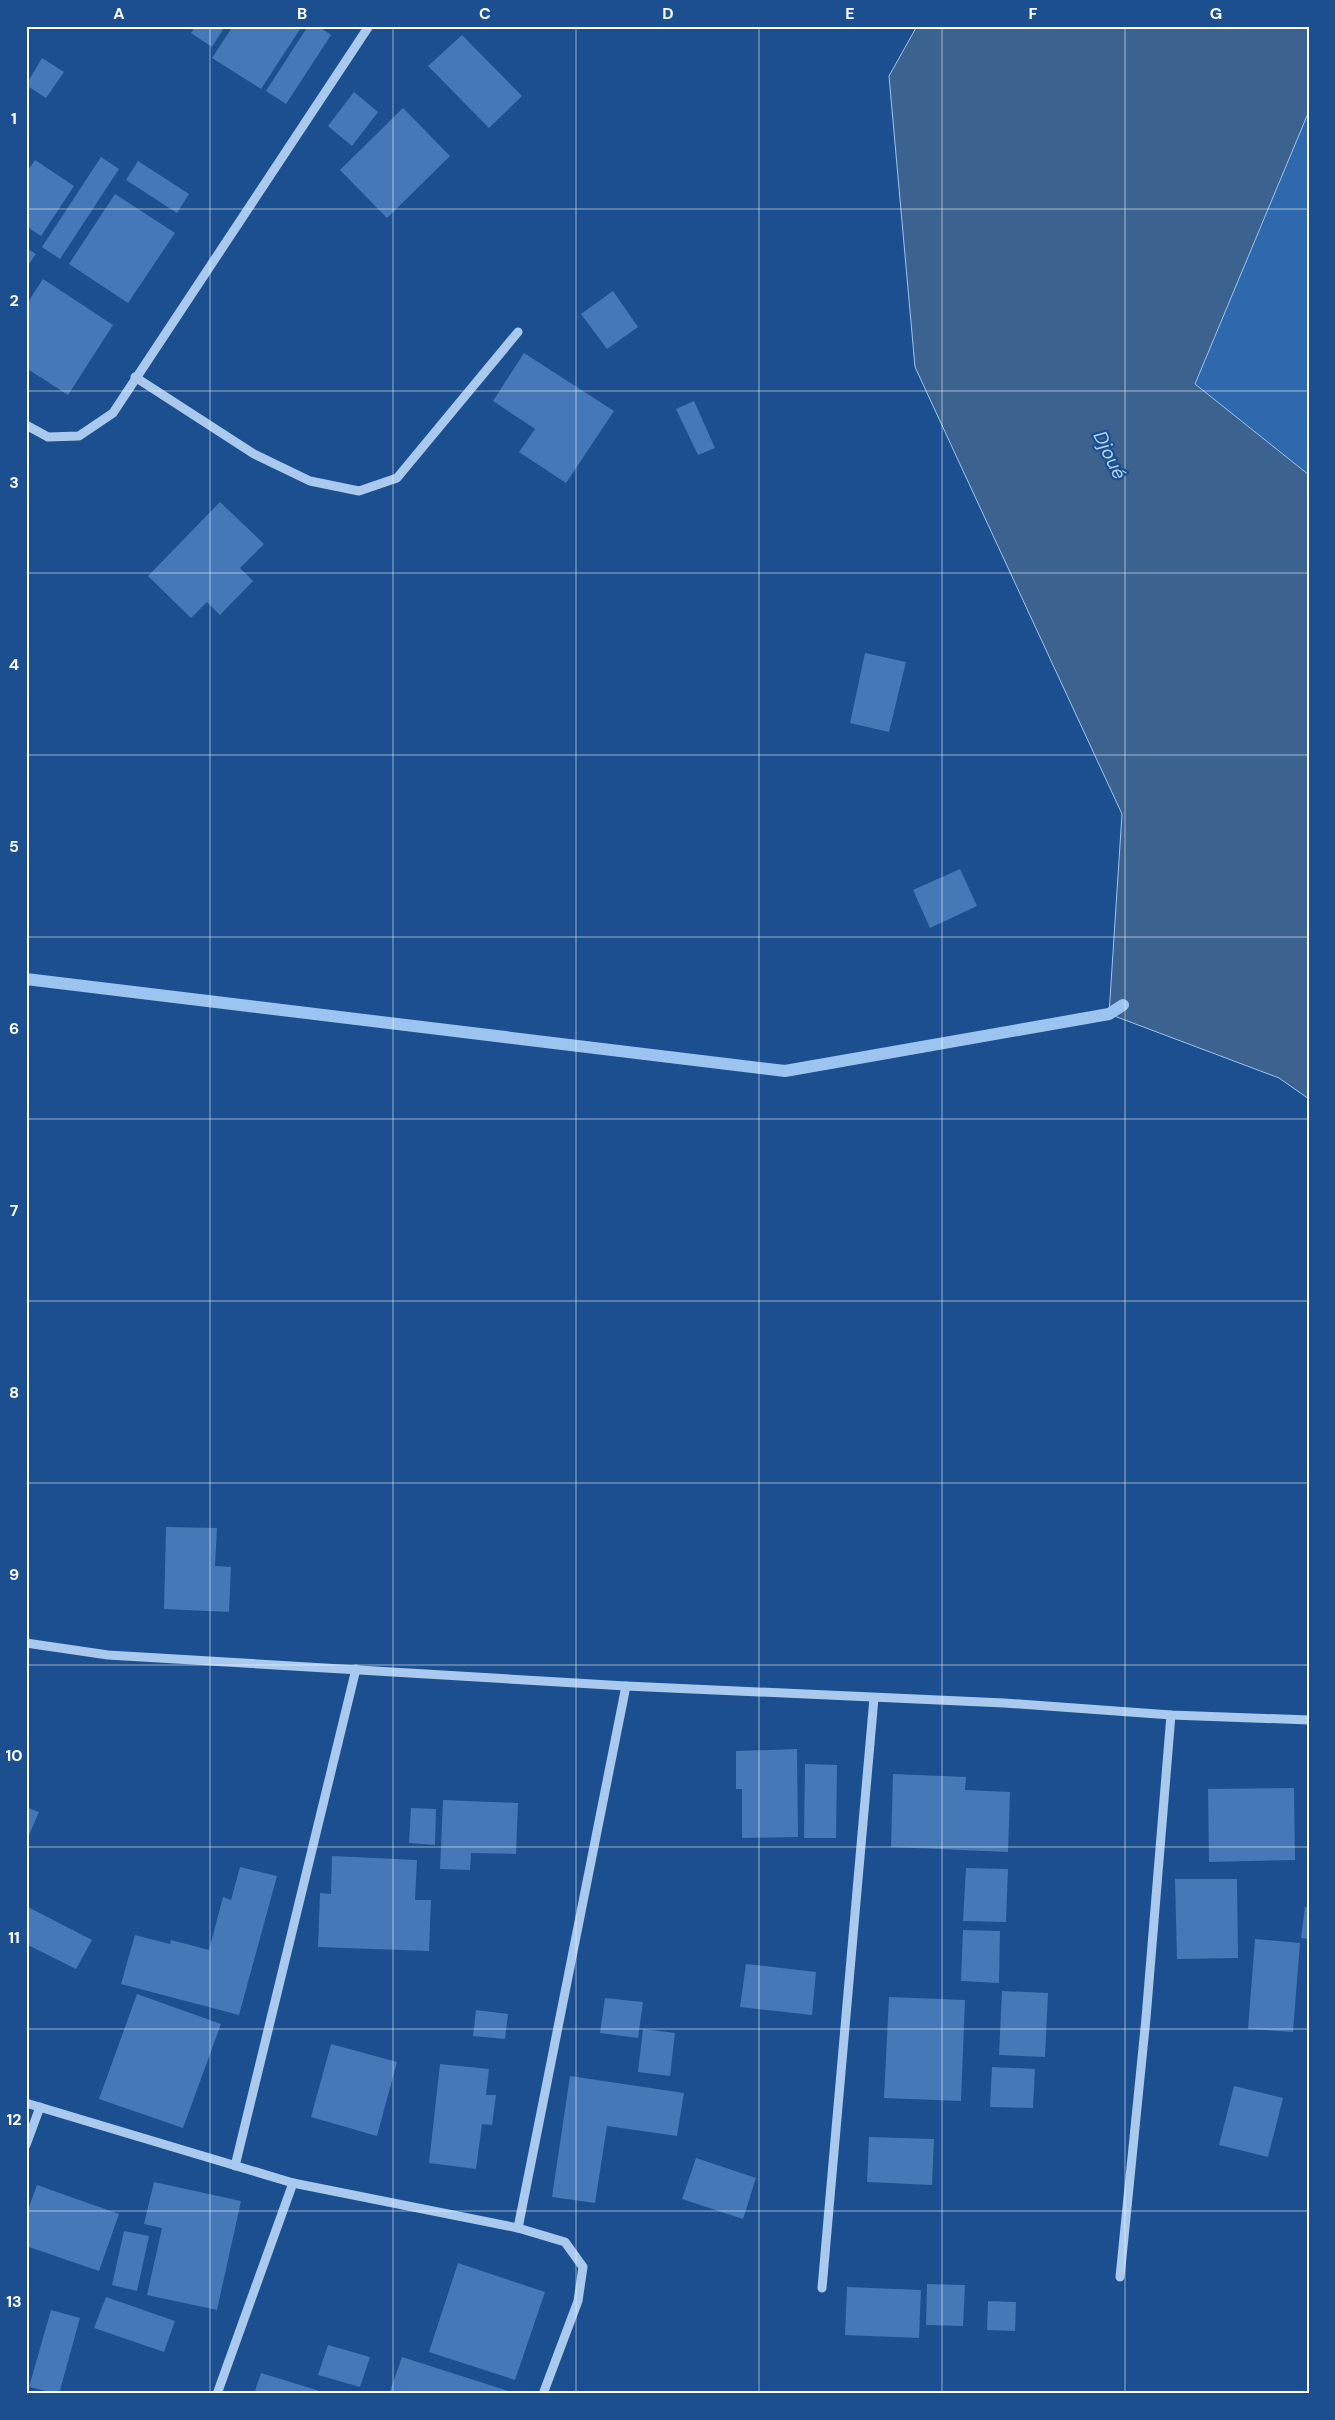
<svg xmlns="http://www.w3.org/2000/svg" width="1335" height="2420" font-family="'DM Sans',sans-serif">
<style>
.green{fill:#2e69ad}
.water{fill:#3c6290;stroke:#9cc4f0}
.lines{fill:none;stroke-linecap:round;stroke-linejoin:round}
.stream{stroke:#9cc4f0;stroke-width:12}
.building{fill:#4478b7}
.minor{stroke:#a9c9ee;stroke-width:9}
.grid{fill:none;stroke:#fff;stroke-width:1;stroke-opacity:0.55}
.labels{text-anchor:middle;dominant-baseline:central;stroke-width:4.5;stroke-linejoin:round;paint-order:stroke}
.water-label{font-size:19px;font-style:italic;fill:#b5d3f5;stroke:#1b4f8f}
.neatline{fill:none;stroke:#fff;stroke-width:2}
.grid-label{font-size:16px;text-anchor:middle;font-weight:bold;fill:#fff}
</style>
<rect width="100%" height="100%" fill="#1b4f8f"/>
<polygon class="green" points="1309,111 1309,475 1195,384"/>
<polygon class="water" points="917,26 1309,26 1309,111 1195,384 1309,475 1309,1099 1279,1078 1109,1014 1122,814 915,367 889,76"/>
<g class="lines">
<polyline class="stream" points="26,979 785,1071 1109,1014 1123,1005"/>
</g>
<g class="building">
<polygon points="196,26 225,26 212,47 191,33"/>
<polygon points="233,26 302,26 261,89 212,58"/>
<polygon points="308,26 318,26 331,35 286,104 266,91"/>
<polygon points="462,35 522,96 489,128 428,66"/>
<polygon points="42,58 64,72 46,98 26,85"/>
<polygon points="354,92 378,112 352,146 328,126"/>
<polygon points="403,108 450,156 387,218 340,170"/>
<polygon points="101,157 119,169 60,259 42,247"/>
<polygon points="35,160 74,186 41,236 26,226 26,173"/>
<polygon points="138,161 189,194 177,213 126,180"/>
<polygon points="115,194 175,233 128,303 69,264"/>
<polygon points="26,248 36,254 26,268"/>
<polygon points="43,279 113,325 68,395 26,368 26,305"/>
<polygon points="613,291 638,327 607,349 581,314"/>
<polygon points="524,353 614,411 566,483 519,452 535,429 493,401"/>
<polygon points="694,401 715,448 698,455 676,409"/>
<polygon points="220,502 264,544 240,568 253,581 220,615 207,602 191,618 148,576"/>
<polygon points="865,653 906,662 889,732 850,723"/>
<polygon points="960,869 977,906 930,928 913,890"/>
<polygon points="166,1527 217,1528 215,1566 231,1567 229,1612 164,1609"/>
<polygon points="797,1749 798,1837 742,1838 742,1789 736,1789 736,1751"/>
<polygon points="805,1764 837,1765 836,1838 804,1838"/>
<polygon points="893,1774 966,1777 965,1790 1010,1792 1008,1852 891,1847"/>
<polygon points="1294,1788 1295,1860 1209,1862 1208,1789"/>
<polygon points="443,1800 518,1803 516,1854 471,1853 470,1870 440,1869"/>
<polygon points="26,1807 39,1812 26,1842"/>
<polygon points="411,1808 436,1809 435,1845 409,1843"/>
<polygon points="332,1856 417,1860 415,1900 431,1900 429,1951 318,1947 320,1893 331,1894"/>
<polygon points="240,1867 277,1876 239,2015 121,1984 135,1935 170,1944 171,1940 209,1950 223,1897 231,1900"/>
<polygon points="966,1868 1008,1869 1006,1922 963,1921"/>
<polygon points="1175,1879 1237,1879 1238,1958 1177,1959"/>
<polygon points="26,1906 92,1940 76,1969 26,1944"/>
<polygon points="1305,1907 1309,1908 1309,1939 1301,1938"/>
<polygon points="963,1930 1000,1931 999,1983 961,1981"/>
<polygon points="1255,1939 1300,1943 1293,2032 1248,2029"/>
<polygon points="746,1964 816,1972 812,2015 740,2007"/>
<polygon points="1002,1991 1048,1993 1045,2057 999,2055"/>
<polygon points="137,1994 221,2024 183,2128 99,2099"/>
<polygon points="889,1997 965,2000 961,2101 884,2098"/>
<polygon points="605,1998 643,2002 638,2038 600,2033"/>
<polygon points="476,2010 508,2014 505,2039 473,2036"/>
<polygon points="643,2029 675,2033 670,2076 638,2072"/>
<polygon points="331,2044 397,2062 377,2136 311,2117"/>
<polygon points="440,2064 489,2069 486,2095 496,2095 492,2125 482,2124 476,2169 429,2163"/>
<polygon points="992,2067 1035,2069 1033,2108 990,2107"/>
<polygon points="570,2076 684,2093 677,2136 607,2126 595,2203 552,2197"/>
<polygon points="1234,2086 1283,2098 1268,2157 1219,2145"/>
<polygon points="869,2137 934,2139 932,2185 867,2182"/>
<polygon points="696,2158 756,2178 743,2219 682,2199"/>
<polygon points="154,2182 241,2201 217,2310 147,2295 162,2228 144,2224"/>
<polygon points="37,2185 119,2214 99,2271 26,2246 26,2215"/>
<polygon points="124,2231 149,2236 137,2291 112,2285"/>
<polygon points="458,2263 545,2292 515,2380 429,2352"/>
<polygon points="927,2284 965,2285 963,2326 926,2325"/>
<polygon points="847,2287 921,2290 919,2338 845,2335"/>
<polygon points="106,2297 175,2321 164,2352 94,2328"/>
<polygon points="988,2301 1016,2302 1015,2331 987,2330"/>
<polygon points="51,2310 80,2318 59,2394 29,2387"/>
<polygon points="328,2345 370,2357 360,2387 318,2375"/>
<polygon points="402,2357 515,2393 515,2394 389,2394"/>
<polygon points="261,2373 323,2392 322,2394 254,2394"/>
</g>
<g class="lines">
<g class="minor">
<polyline points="135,377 254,454 310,481 359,491 397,478 518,332"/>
<polyline points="26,425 48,437 79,436 113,413 369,26"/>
<polyline points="26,1643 108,1655 626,1686 1004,1703 1171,1715 1309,1720"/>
<polyline points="26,2103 293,2183 518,2228 565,2242 583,2267 578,2301 543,2394"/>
<polyline points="26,2145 40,2107"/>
<polyline points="235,2166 356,1669"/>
<polyline points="518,2228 626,1686"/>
<polyline points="1120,2277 1146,2018 1171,1715"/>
<polyline points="822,2288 874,1698"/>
<polyline points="217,2394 293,2183"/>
</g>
</g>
<path class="grid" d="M210,26V2394M393,26V2394M576,26V2394M759,26V2394M942,26V2394M1125,26V2394M26,209H1309M26,391H1309M26,573H1309M26,755H1309M26,937H1309M26,1119H1309M26,1301H1309M26,1483H1309M26,1665H1309M26,1847H1309M26,2029H1309M26,2211H1309"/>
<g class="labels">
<g class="water-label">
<text transform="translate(1110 455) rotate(64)">Djoué</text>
</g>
</g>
<rect width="1335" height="2420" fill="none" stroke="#1b4f8f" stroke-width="55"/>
<rect x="28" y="28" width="1280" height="2364" class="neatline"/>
<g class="grid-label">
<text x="119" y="19">A</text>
<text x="302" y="19">B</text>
<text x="485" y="19">C</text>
<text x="668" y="19">D</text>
<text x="850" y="19">E</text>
<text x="1033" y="19">F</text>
<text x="1216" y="19">G</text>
<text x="14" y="124">1</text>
<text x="14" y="306">2</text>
<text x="14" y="488">3</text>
<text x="14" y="670">4</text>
<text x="14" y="852">5</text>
<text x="14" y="1034">6</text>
<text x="14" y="1216">7</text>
<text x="14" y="1398">8</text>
<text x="14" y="1580">9</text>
<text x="14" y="1761">10</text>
<text x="14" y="1943">11</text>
<text x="14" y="2125">12</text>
<text x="14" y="2307">13</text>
</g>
</svg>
